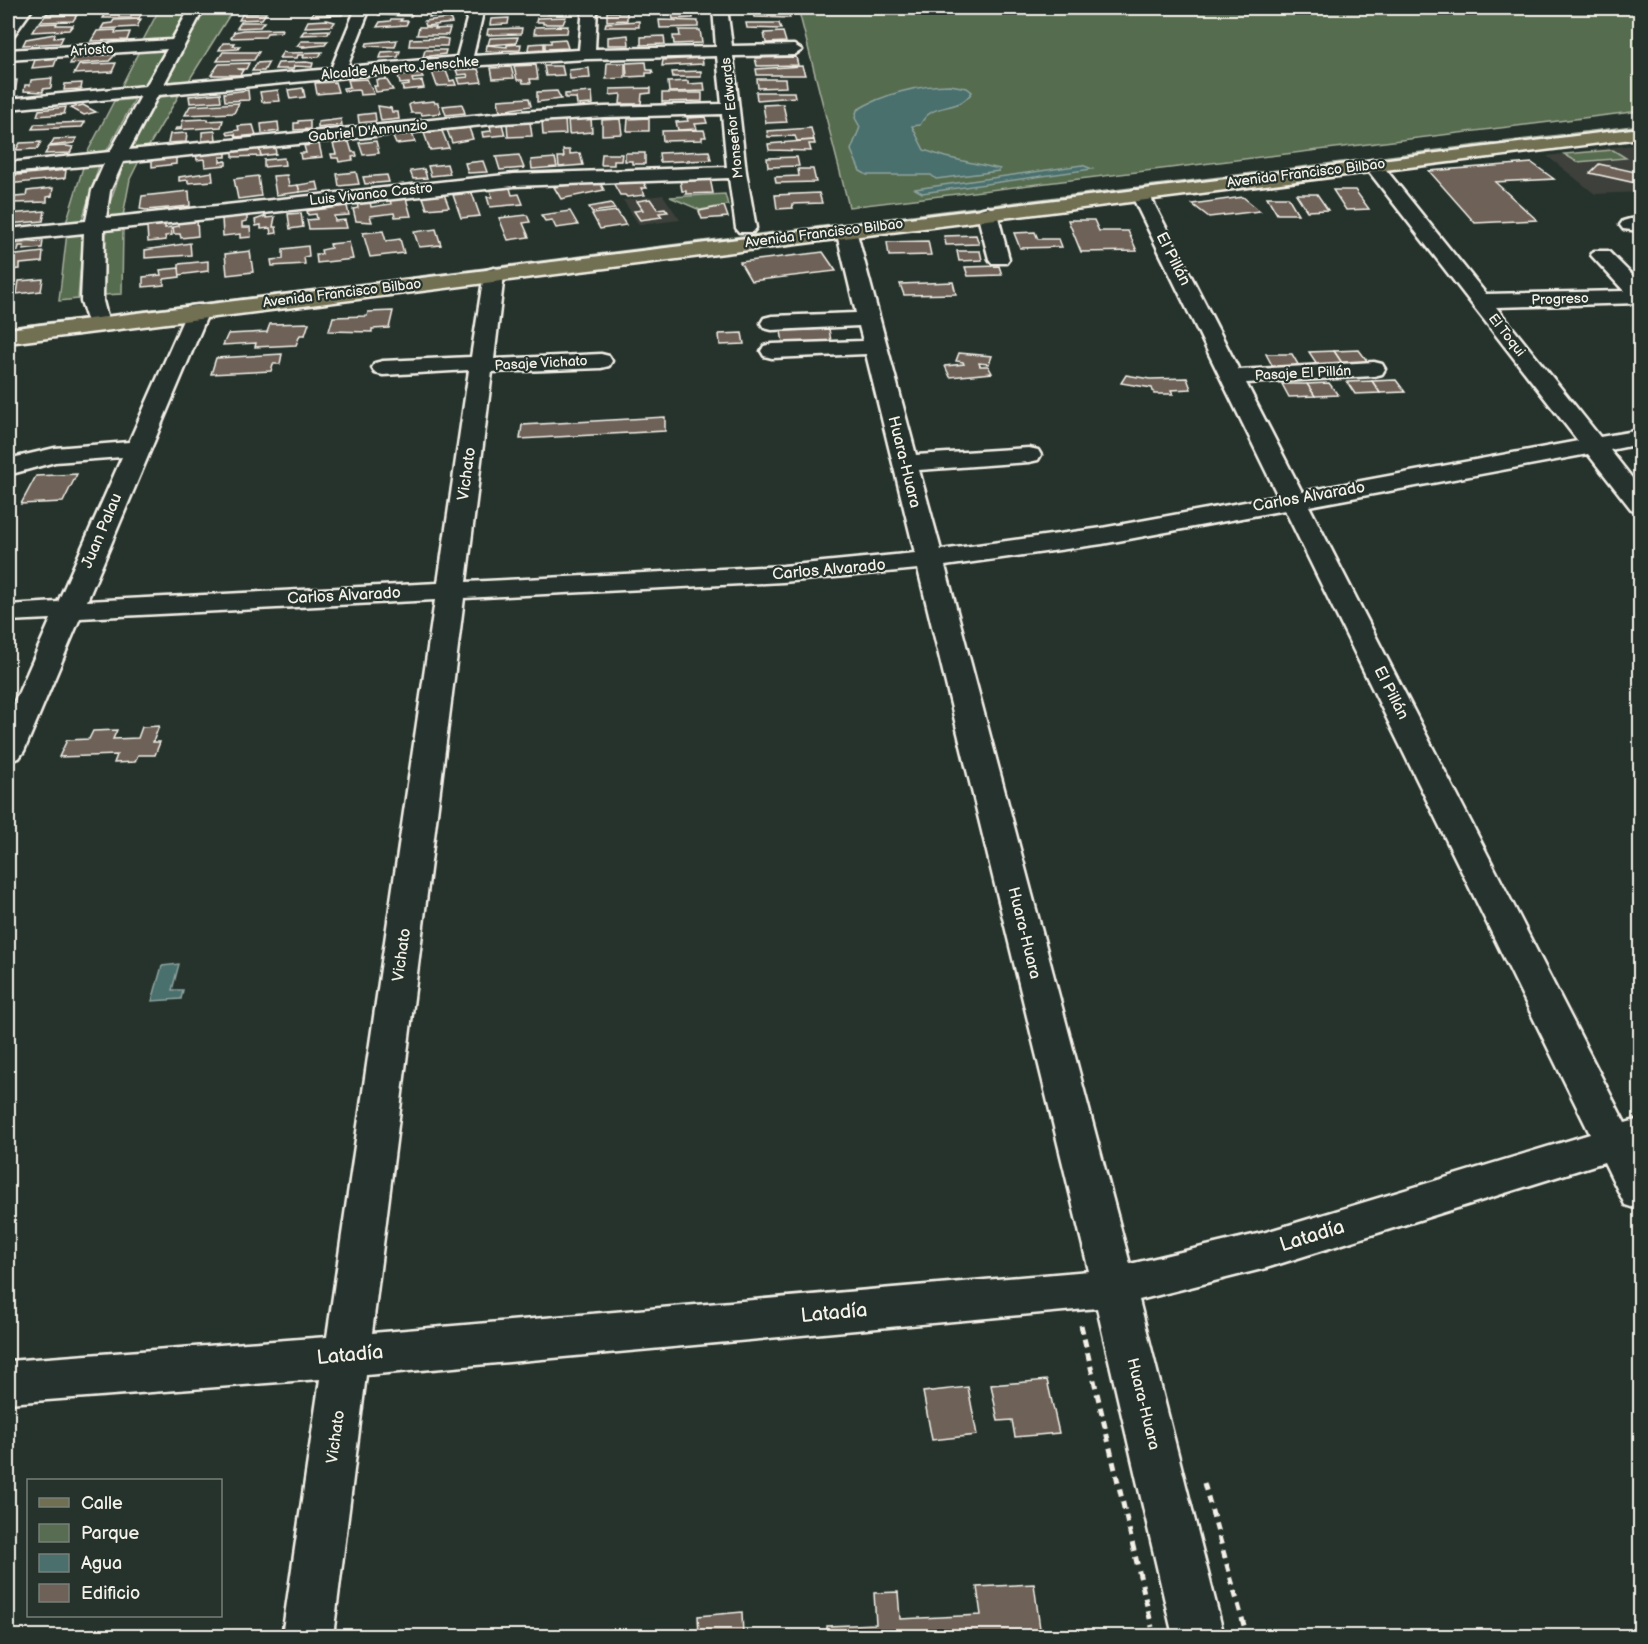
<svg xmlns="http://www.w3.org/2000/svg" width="1648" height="1644" font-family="'Balsamiq Sans',sans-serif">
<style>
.built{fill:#3c413a}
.green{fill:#576c50;stroke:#a6ae9c;stroke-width:1.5}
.water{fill:#4a6f6d;stroke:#8ea39e;stroke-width:1.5}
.building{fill:#6e6258;stroke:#f4f1e8;stroke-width:1.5}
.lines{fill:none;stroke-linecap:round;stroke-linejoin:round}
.minor-casing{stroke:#f4f1e8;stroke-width:5}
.major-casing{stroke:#f4f1e8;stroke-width:5}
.path{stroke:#f4f1e8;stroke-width:5;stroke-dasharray:8 6;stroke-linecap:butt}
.minor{fill:#26332d;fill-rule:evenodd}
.major{fill:#716f52;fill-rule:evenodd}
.labels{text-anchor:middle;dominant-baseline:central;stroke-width:4.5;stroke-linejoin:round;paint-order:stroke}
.far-street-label{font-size:14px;fill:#f4f1e8;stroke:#26332d}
.street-label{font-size:16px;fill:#f4f1e8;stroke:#26332d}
.near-street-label{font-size:20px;fill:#f4f1e8;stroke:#26332d}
</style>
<rect width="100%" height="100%" fill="#26332d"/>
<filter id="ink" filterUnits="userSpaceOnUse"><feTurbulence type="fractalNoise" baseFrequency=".0167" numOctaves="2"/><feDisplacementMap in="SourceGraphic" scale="12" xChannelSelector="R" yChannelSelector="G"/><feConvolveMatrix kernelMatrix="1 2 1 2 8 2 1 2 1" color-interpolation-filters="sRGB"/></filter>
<g filter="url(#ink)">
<g class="built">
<polygon points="1639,144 1640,192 1595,194 1547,156"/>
<polygon points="663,195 680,220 639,225 623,200"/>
</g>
<g class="green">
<polygon points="160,8 188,8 169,41 141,44"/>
<polygon points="206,8 234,8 188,82 165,84"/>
<polygon points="798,8 1640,8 1640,111 849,207"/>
<polygon points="140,49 166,50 143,87 120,89"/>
<polygon points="179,95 146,151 127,150 152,98"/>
<polygon points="135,99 105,154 85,157 114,101"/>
<polygon points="1640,125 1640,128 8,330 8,327"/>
<polygon points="1613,150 1626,158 1577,162 1564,154"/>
<polygon points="140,159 130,179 123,216 108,218 106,213 124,163"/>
<polygon points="84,164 99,166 82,220 66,223"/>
<polygon points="725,194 728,205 700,210 670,197"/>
<polygon points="123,228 122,294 104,295 106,232"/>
<polygon points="76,232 83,235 78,299 59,301 67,233"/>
</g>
<g class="water">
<path d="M950,85L967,88L972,92C957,115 933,99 920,125L912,126L924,150L945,157L1000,169L999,171L936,179L931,175H867L860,171L851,150L860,127L855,118L857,110C883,94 919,85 950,85Z"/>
<polygon points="1082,165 1092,169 922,193 915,189"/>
<polygon points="179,964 172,990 183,990 181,999 152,1001 162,966"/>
</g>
<g class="building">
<polygon points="50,8 73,8 71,11 46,14"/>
<polygon points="87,8 144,8 84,11"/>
<polygon points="517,8 516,14 493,14 495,9"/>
<polygon points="548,8 568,8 568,13 548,14"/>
<polygon points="384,9 396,9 396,11 414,10 411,16 379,15"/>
<polygon points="344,10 342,15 311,16 314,11"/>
<polygon points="432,10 450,10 448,16 429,17"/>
<polygon points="696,10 697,14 693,14 693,18 673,19 672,14 648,15 648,11"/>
<polygon points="143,11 139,18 103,18 106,13"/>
<polygon points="769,11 770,13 788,12 790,18 754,17 753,13 744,12"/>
<polygon points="607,12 627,12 627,20 607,21"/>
<polygon points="243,13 266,13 262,19 239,20"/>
<polygon points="77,15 73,21 40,22 45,16"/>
<polygon points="566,17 563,24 543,24 543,22 536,22 537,18"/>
<polygon points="450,18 452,23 426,26 424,21"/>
<polygon points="509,18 508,24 490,25 491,19"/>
<polygon points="141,19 137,27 101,29 104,24 112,23 114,20"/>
<polygon points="391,19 402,19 400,21 408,21 406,25 377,27 380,22 390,21"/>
<polygon points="327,20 335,22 332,26 305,27 308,21"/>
<polygon points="659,20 698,21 698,27 660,28"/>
<polygon points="639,21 639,27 605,27 606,23"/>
<polygon points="241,22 264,22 260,27 237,28"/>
<polygon points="57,23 56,25 73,25 69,30 32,32 37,24"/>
<polygon points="746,23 779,23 781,29 747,28"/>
<polygon points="568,26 567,33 534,34 535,27"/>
<polygon points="419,27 436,27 435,29 450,28 448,35 417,35"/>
<polygon points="522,28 521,34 487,35 488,29"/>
<polygon points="282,29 281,32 267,33 265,37 231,38 234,32 243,30"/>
<polygon points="116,30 115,33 130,32 127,40 91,41 97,31"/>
<polygon points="330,30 328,34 301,35 304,31"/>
<polygon points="679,30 700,30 702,43 674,44 673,36 680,36"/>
<polygon points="783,32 786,42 766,43 764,33"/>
<polygon points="55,34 54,38 63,37 60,43 23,45 26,39"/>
<polygon points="628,35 629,45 608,45 608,37"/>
<polygon points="664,36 665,44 641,45 641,37"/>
<polygon points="518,37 516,43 488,45 490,38"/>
<polygon points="442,38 448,39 447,46 409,46 410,39"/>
<polygon points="565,39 568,48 545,49 545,43 551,43 551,40"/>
<polygon points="397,40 395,47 366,46 367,43"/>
<polygon points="301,41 328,41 325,45 303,47 304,46 297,46"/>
<polygon points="223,43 235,43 233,46 240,46 238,49 219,50"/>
<polygon points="544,43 544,49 528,50 529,44"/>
<polygon points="521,44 520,50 486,51 487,45 507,47 507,45"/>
<polygon points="425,50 446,50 445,54 423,57"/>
<polygon points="400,51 398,57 380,58 382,52"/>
<polygon points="223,52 259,52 254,60 217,61"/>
<polygon points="283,52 288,53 322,52 319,57 303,58 304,55 298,55 297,58 279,58"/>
<polygon points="116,54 109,61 70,64 73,57"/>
<polygon points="796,57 798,65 757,66 755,58"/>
<polygon points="57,58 54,66 32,68 35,60"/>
<polygon points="702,58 703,64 662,66 663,60"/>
<polygon points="269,62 264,71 252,71 257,63"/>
<polygon points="306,62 313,63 312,67 294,66 293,69 275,69 278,63"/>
<polygon points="646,62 647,70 652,70 653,73 646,73 646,76 627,77 626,63"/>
<polygon points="116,63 112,72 74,74 79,65"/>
<polygon points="249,63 246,69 237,69 243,70 240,75 211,75 219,64"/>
<polygon points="607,63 625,63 625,78 606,79"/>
<polygon points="536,65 538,79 530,79 531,83 523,83 522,80 517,80 514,66"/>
<polygon points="544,66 562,66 564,75 546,76"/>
<polygon points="802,66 805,75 757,75 756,69"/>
<polygon points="511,67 514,78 493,79 491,68"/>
<polygon points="589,68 590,78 570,79 569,70"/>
<polygon points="478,69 482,82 460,84 458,78 468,77 467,74 458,75 456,70"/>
<polygon points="446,71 450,81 454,80 456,85 437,86 432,72"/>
<polygon points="701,71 701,77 673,77 672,72"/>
<polygon points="421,73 423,78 412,79 413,82 422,81 424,88 403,90 402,86 409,85 409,83 400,84 398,75"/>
<polygon points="52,78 51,88 43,89 43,92 24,91 25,85 30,85 31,80"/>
<polygon points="367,79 374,94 360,95 359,90 344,91 343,88 350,87 348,80"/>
<polygon points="386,79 393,90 376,92 374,86 377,86 376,80"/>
<polygon points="757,79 785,79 786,87 758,88"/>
<polygon points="17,80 15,94 8,95 8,81"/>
<polygon points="688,81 688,84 704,83 705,91 669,92 668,82"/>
<polygon points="335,82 338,92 317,94 315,83"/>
<polygon points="82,83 81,89 64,90 65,84"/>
<polygon points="303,88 305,97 290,99 288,90"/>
<polygon points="651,88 651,93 642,94 641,104 620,104 621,94 610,95 610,89"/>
<polygon points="248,90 249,100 225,101 224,93"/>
<polygon points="278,90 280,101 262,102 260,92"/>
<polygon points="557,91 561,99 537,102 537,92"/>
<polygon points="592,92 593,104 577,105 576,98 565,98 565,94"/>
<polygon points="756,92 794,92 795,97 757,100"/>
<polygon points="220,93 221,101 190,103 189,96"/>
<polygon points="662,93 702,93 702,101 662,102"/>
<polygon points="529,98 531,106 500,111 498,100"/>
<polygon points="434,101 435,103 438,103 441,113 422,115 421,113 411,113 409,105 412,103"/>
<polygon points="239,103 234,113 185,115 190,106"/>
<polygon points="462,104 465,113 446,115 443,106"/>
<polygon points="783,104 787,122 766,123 763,105"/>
<polygon points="83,105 96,112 84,115 71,108"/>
<polygon points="378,106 391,108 392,112 398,112 399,119 381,121"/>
<polygon points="66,107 64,114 37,116 39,110"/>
<polygon points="375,113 376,121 359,123 358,115"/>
<polygon points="705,117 707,123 695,124 697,129 678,130 676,122 688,121 687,118"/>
<polygon points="591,118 592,132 569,134 568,119"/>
<polygon points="649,118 649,131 627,131 628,119"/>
<polygon points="208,119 208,121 223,120 221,127 175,130 176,128 181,128 183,120"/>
<polygon points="341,119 342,125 318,128 318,122"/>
<polygon points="565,119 566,134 543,135 542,121"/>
<polygon points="620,119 622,134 602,135 602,120"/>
<polygon points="310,120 310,129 294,130 294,123 298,123 298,121"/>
<polygon points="85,122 82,127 32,129 35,124"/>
<polygon points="278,122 279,131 262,133 261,124"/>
<polygon points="530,122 532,136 508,137 507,123"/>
<polygon points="502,124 505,135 483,137 482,132 491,131 490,125"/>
<polygon points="253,125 256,135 236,137 235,134 228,135 227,132 239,130 238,126"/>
<polygon points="469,128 473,139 452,143 447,130"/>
<polygon points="811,128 814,140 797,141 795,136 768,137 767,131"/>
<polygon points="704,130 706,137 702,137 702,140 663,141 662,131"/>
<polygon points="215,131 216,140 202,142 202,132"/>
<polygon points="442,131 449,148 430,150 424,133"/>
<polygon points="187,133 186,142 168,143 170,134"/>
<polygon points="412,133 415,142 396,144 392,135"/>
<polygon points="77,138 74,143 50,146 54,139"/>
<polygon points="814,140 815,144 809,144 811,151 769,150 768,144"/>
<polygon points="376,141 379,153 363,155 359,143"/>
<polygon points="41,142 37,149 16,150 20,143"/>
<polygon points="349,142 352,152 356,152 357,156 352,157 353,160 339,162 338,158 332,158 331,154 336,154 333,144"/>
<polygon points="319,144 322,157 301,159 300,153 306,153 304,146"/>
<polygon points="66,146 73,147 70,153 45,154 49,147"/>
<polygon points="275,147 276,154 261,156 259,148"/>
<polygon points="259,148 261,156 233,157 233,152"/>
<polygon points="563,150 570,150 570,154 580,153 583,165 559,167 558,157 564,157"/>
<polygon points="226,151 226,157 220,157 220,162 226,161 226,165 205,167 204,159 197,160 196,154"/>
<polygon points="709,151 711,160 660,162 659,153"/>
<polygon points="625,153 645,153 645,164 632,164 632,161 625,161"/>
<polygon points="602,154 622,154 621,161 614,161 614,165 601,165"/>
<polygon points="519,155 524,168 500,170 496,157"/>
<polygon points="176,157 176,164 152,167 152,160"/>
<polygon points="797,157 799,166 768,167 767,158"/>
<polygon points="284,158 285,165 264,167 264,160"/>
<polygon points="555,158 557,167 532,169 531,160"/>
<polygon points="483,161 487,172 468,173 465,163"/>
<polygon points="1532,163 1554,179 1495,182 1537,220 1475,223 1429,171"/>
<polygon points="447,164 450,174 431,176 428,166"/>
<polygon points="1599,164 1640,173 1640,184 1590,173"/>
<polygon points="424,169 427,178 413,179 410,171"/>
<polygon points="798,169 813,169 816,182 776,183 775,177 799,176"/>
<polygon points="66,170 65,178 8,184 8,176"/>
<polygon points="212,172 213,181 188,183 188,180 179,181 179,177"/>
<polygon points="356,172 359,184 339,186 337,174"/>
<polygon points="287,175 289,186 298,185 300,192 276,195 273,176"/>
<polygon points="387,175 389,182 365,184 363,177"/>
<polygon points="258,176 261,196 238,199 234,179"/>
<polygon points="625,178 627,182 642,180 647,188 641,188 645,195 627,197 625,195 620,195 611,179"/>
<polygon points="710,178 713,193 686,194 686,191 682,191 680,180"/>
<polygon points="599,181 604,190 561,199 554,187"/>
<polygon points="317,182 319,190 300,192 298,185"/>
<polygon points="53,188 52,196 47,197 47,202 14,203 15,197 26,196 27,191"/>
<polygon points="510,188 512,195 519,194 523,204 490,207 487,197 492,197 490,190"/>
<polygon points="1333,190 1355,190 1369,209 1346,210"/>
<polygon points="189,191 190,206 146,210 140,209 142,196"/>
<polygon points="472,193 480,216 461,218 453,195"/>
<polygon points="819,193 822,203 792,204 793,208 777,209 775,195"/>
<polygon points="444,194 449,207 427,209 423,197"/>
<polygon points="1296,194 1317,194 1328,210 1307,211"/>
<polygon points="1243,197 1260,211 1209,217 1192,204"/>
<polygon points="1267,197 1288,197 1298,214 1277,214"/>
<polygon points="406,198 411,216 395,217 394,213 370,216 372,222 356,221 353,209 358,208 357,202 370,201 371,207 391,204 390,200"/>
<polygon points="650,199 657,209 665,208 668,212 659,213 662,217 640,220 634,211 643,210 637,201"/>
<polygon points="611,203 615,209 592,212 589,207"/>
<polygon points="347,206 349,215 334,216 335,221 345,220 347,228 309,229 307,220 317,219 316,214 308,215 307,211"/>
<polygon points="724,206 728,217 702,219 699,211"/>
<polygon points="45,211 43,221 8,224 8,214"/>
<polygon points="570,211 578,225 556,228 552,220 545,221 541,215"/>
<polygon points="617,211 626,225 600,229 592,214"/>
<polygon points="301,213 303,227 290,229 288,214"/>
<polygon points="247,215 247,221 242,222 242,227 250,227 251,237 240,238 240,234 223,236 222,218"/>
<polygon points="527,215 530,222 523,223 529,237 508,240 499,218"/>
<polygon points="266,216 266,218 275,217 273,227 276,227 277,233 271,234 270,228 261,229 261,225 256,226 255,220"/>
<polygon points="197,220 198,236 181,238 180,234 174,234 173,227 179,226 179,223"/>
<polygon points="1068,220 1094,220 1099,231 1128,231 1137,251 1081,252"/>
<polygon points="165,225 165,228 171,227 172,235 165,236 166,240 148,242 147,227"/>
<polygon points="436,229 441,245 419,247 414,232"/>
<polygon points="383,231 386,241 400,239 404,253 370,257 363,233"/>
<polygon points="1035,232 1038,239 1059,239 1062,247 1020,248 1014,233"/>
<polygon points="976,235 979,244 946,245 944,236"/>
<polygon points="43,241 42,248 23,250 24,246 19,246 18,251 8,252 8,244"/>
<polygon points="928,241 931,255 889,256 887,242"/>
<polygon points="349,242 353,259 317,263 316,254 322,254 321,250 331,248 330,244"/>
<polygon points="190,243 191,255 145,258 145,250"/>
<polygon points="308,246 309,256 304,257 305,264 272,266 271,260 283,259 283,249"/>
<polygon points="250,251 253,272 227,275 225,254"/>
<polygon points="957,251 980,251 982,260 959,261"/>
<polygon points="43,252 42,262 20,264 20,269 8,270 8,256"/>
<polygon points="823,252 836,271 751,281 740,262"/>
<polygon points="208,261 208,271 179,275 179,264"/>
<polygon points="999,266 1002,275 968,276 965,267"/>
<polygon points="179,268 180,277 164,279 164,285 143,287 143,277 161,275 160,270"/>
<polygon points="43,279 41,291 17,294 19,281"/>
<polygon points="953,282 956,294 904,295 900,284"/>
<polygon points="393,311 389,328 372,329 372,332 329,331 333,317 367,316 368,312"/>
<polygon points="309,323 305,335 300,335 296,345 255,347 256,343 223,345 228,334 267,332 270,324"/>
<polygon points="829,329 831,341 783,343 781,331"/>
<polygon points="742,333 744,344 720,345 719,334"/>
<polygon points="1359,350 1368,362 1342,363 1334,351"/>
<polygon points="1334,351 1342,363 1317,364 1309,352"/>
<polygon points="959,353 992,356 989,364 979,363 980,366 988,366 992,373 950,377 945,366 964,364 963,362 956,361"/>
<polygon points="282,354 280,364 273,364 271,371 211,374 216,358"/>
<polygon points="1266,354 1292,354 1299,366 1273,367"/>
<polygon points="1126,375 1150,379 1187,378 1191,389 1171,390 1173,394 1154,394 1152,388 1121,383"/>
<polygon points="1396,380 1405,392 1380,393 1372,381"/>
<polygon points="1372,381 1380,393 1355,394 1347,382"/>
<polygon points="1329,383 1338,395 1315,396 1307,384"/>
<polygon points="1282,384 1307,384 1315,396 1289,397"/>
<polygon points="665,417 665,431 520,439 522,425"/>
<polygon points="77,474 63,502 21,504 36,476"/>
<polygon points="159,726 153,742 160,742 155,755 138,755 135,762 114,763 117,755 59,757 67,740 89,739 93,731 117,730 113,739 138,738 142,727"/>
<polygon points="1047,1380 1059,1433 1015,1437 1012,1420 998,1421 991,1385"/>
<polygon points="968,1387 977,1435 932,1440 923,1392"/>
<polygon points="1034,1584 1041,1636 827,1636 827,1626 876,1624 874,1593 898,1592 900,1619 981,1615 977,1587"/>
<polygon points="742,1612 743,1636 699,1636 698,1616"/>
</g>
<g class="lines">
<defs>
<g id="minor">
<polygon points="19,8 33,8 13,36 8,37 8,23"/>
<path d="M190,8H204L164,84L331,69L356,8H370L347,67L457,57L470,8H484L473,56L579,50L583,8H597L595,49L716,47L713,8H727L732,46L794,45L802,50L794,55L733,56L746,172L756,228L753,232H739L736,228L729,178L514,186L104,230L103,301L109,324L106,329L98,331L90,329L81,301L84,233L8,241V229L86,221L92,191L104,164L8,173V163L110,152L141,96L8,109V99L146,86L167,49L8,60V50L172,40ZM717,56L722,104L604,107L502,113L129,150L158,95L464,66L587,59ZM722,114L727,167L514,174L106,218L110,191L123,162L502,123L604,117Z"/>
<path d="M1373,160L1379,161L1486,294L1624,291L1591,255L1594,251H1608L1640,283V303L1496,307L1600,437L1640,430V444L1610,450L1640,488V512L1631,509L1588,454L1309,506L1625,1123L1640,1119V1210L1625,1205L1604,1162L1266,1268L1139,1300L1224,1636H1173L1097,1308L366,1375L333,1636H282L320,1379L8,1403V1361L327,1337L435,600L80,618L24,751L19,758L8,761V717L51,619L8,621V605L58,602L122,457L55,462L8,475V459L55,448L129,442L187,311L190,306L198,305L206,306L209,311L87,601L438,583L469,370L383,375L375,373L372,368L375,363L383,361L471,357L484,274L487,270L494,268L501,270L504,274L494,359L601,354L609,356L612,361L609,366L601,368L492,372L466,582L783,566L915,553L866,354L772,358L764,356L761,351L764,346L772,344L863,341L859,326L772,330L764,328L761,323L764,318L772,316L856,313L836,230L839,226H853L856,230L916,455L1029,448L1038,450L1041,455L1038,460L1029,462L919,470L941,550L1102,528L1278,496L1131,194L1133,190H1147L1149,194L1239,370L1374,362L1382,364L1385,369L1382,374L1374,376L1246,383L1302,492L1578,441L1367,169L1364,165L1367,161ZM1285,510L1590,1134L1266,1232L1130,1264L945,566L1102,544ZM918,569L1089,1271L372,1333L464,598L783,582Z"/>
<polygon points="987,207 994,209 997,213 1009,259 1006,263 992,263 989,259 977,213 980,209"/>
<polygon points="1630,219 1640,219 1640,231 1623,229 1620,225 1623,221"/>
</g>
<polygon id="major" points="1640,128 1640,138 8,343 8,329"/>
</defs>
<use href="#minor" class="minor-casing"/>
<use href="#major" class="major-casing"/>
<g class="path">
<polyline points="1081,1325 1152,1627"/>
<polyline points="1204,1483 1247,1636"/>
</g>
<use href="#minor" class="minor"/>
<use href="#major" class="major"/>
</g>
</g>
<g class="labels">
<g class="far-street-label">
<text transform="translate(92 50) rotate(-4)">Ariosto</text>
<text transform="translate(400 68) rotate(-5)">Alcalde Alberto Jenschke</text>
<text transform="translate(732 118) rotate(-96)">Monseñor Edwards</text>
<text transform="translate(368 131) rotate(-6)">Gabriel D'Annunzio</text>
<text transform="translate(1306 173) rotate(-7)">Avenida Francisco Bilbao</text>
<text transform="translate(371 194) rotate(-6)">Luis Vivanco Castro</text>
<text transform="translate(824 233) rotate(-7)">Avenida Francisco Bilbao</text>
<text transform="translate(342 293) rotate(-7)">Avenida Francisco Bilbao</text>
<text transform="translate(1560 299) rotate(-2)">Progreso</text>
<text transform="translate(1507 335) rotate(52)">El Toqui</text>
<text transform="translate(541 363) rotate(-3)">Pasaje Vichato</text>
<text transform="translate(1303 373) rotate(-3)">Pasaje El Pillán</text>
</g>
<g class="street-label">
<text transform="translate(1173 259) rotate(63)">El Pillán</text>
<text transform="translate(904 462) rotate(76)">Huara-Huara</text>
<text transform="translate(467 474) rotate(-82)">Vichato</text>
<text transform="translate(1309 497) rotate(-10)">Carlos Alvarado</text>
<text transform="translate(102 531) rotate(-67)">Juan Palau</text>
<text transform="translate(829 570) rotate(-5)">Carlos Alvarado</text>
<text transform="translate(344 596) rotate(-3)">Carlos Alvarado</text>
<text transform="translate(1391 693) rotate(63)">El Pillán</text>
<text transform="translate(1024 933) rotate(76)">Huara-Huara</text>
<text transform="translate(402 955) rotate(-82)">Vichato</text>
<text transform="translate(1143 1404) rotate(76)">Huara-Huara</text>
<text transform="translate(336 1437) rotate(-82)">Vichato</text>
</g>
<g class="near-street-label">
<text transform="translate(1312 1236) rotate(-17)">Latadía</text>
<text transform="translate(834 1313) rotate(-5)">Latadía</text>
<text transform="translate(350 1355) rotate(-5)">Latadía</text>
</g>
</g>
<rect width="1648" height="1644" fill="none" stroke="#26332d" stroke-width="30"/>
<rect x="15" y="15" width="1618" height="1614" fill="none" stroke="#f4f1e8" stroke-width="2" filter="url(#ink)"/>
<rect x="27" y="1479" width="195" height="138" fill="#26332d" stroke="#787f78" stroke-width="1.5"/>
<rect x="39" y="1498" width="30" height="9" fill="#716f52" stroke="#787f78" stroke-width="1.5"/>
<text x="81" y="1509" font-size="18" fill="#f4f1e8">Calle</text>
<rect x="39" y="1524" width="30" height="18" fill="#576c50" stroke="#787f78" stroke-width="1.5"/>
<text x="81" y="1539" font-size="18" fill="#f4f1e8">Parque</text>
<rect x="39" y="1554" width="30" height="18" fill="#4a6f6d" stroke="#787f78" stroke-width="1.5"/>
<text x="81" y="1569" font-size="18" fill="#f4f1e8">Agua</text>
<rect x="39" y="1584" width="30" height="18" fill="#6e6258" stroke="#787f78" stroke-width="1.5"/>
<text x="81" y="1599" font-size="18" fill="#f4f1e8">Edificio</text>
</svg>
